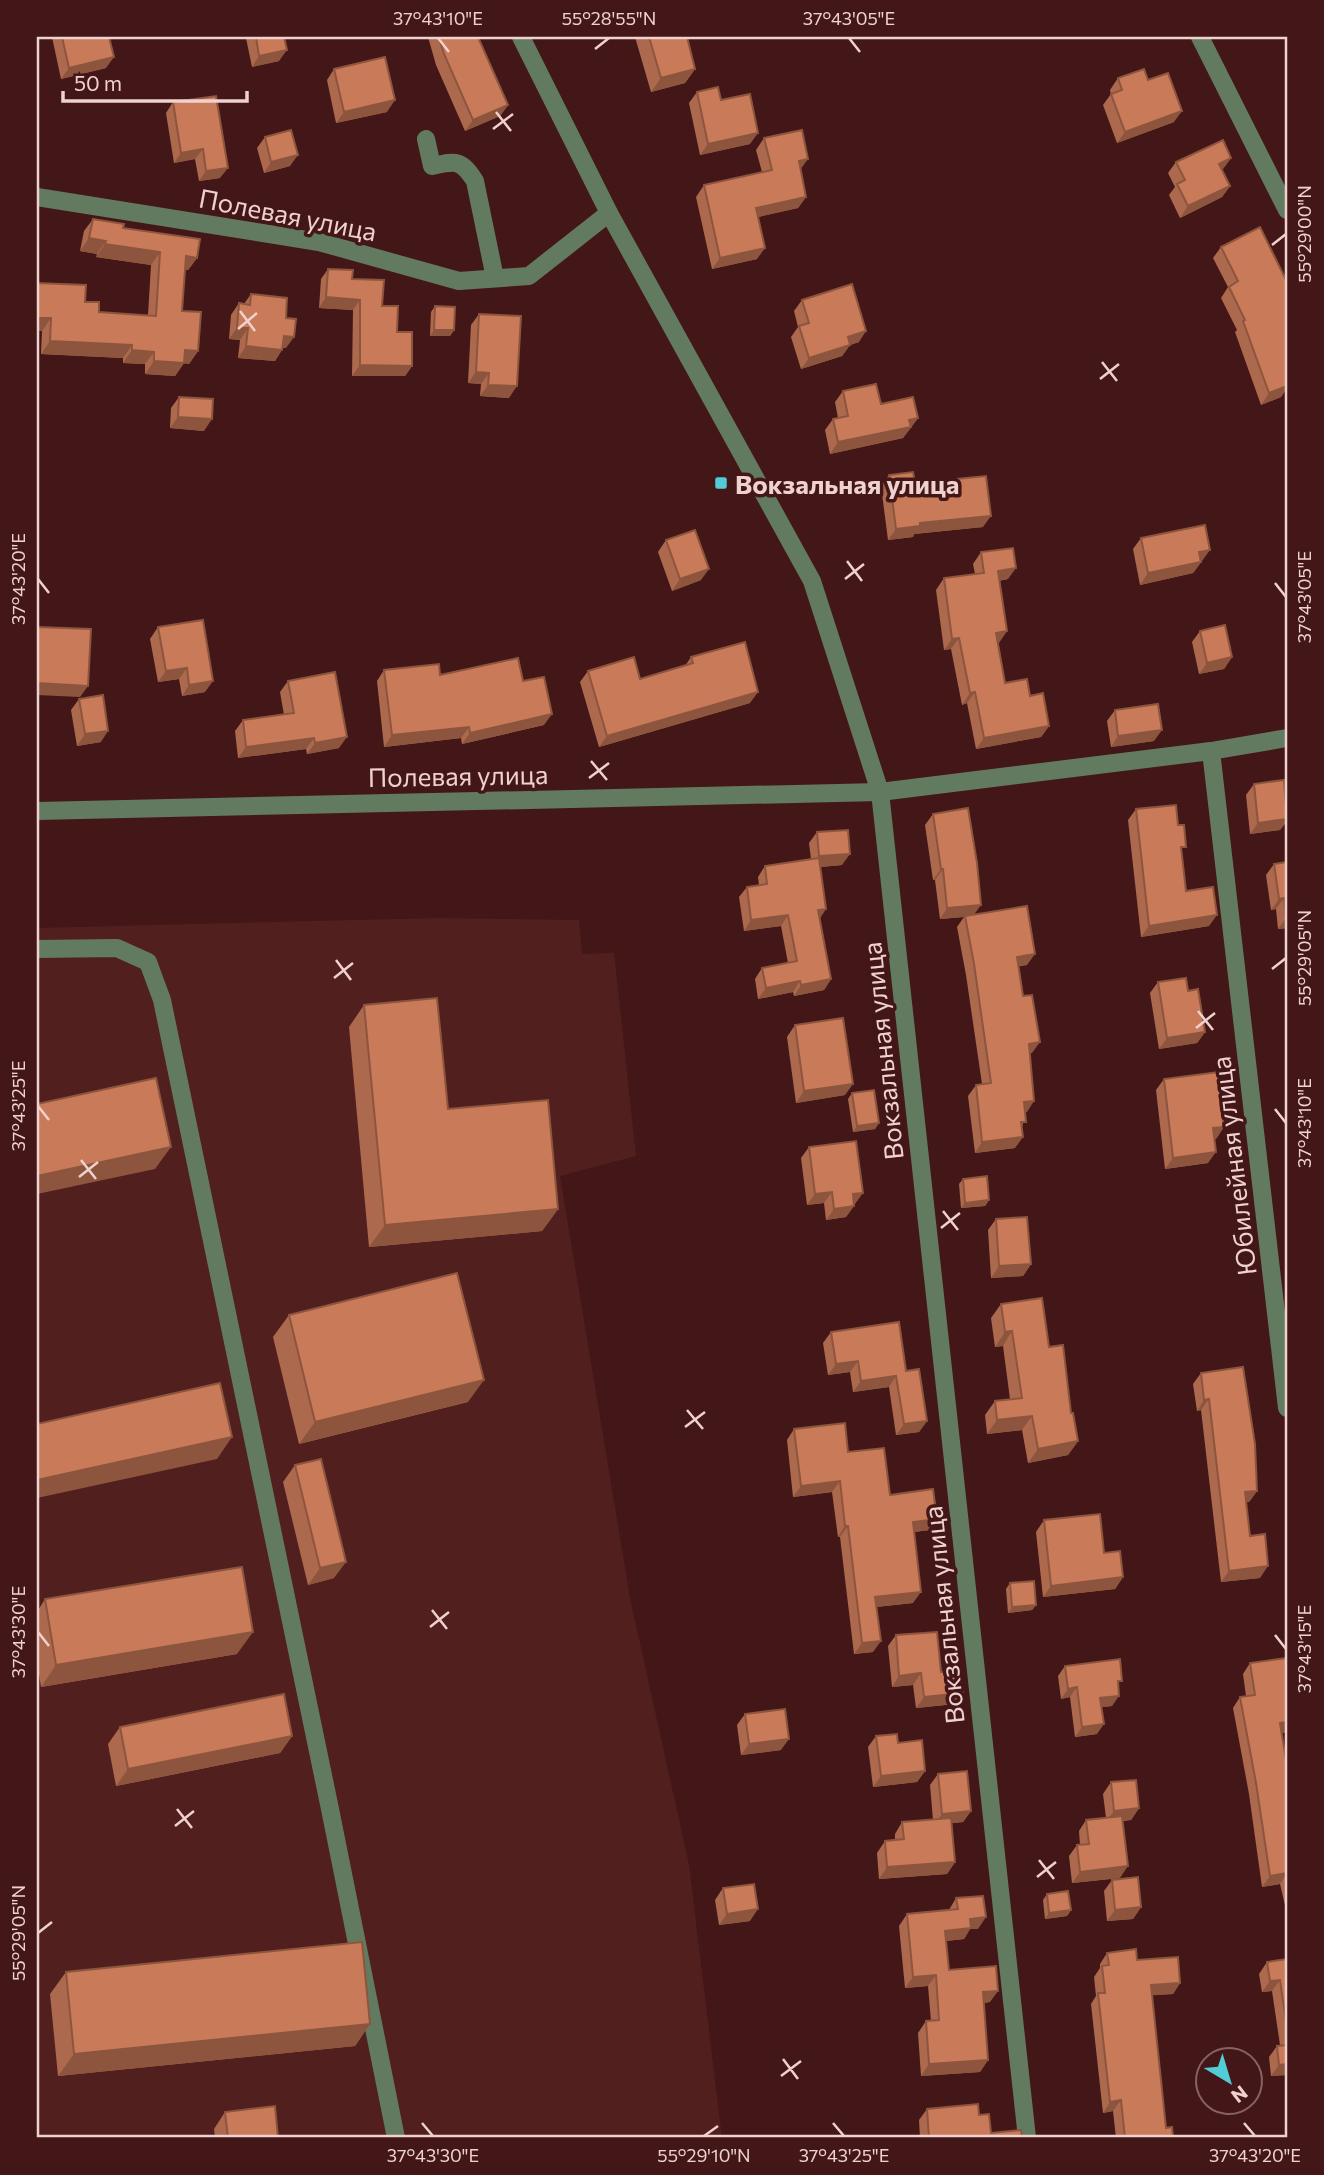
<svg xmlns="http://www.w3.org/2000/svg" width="1324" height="2175" font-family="Commissioner,sans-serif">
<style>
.built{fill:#521f1f}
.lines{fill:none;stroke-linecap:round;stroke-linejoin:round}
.minor{stroke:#627b60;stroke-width:18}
.wall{fill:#ad694d}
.shaded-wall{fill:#8d553e}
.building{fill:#c97a59;stroke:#8d553e;stroke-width:2}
.ticks{fill:none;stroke:#efd1cf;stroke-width:2.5}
.poi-dot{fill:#52ccd6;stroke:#431717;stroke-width:2.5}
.labels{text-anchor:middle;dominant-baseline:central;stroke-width:7;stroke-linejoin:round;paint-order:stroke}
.street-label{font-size:26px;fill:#efd1cf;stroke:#431717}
.poi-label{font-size:26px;font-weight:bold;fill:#efd1cf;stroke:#431717;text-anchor:start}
.neatline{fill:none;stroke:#efd1cf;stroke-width:2.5}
.ticks-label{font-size:18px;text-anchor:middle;fill:#efd1cf}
</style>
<rect width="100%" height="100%" fill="#431717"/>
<polygon class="built" points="438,918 579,920 582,954 614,953 636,1156 560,1176 630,1598 689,1865 722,2138 37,2138 37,928"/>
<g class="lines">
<g class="minor">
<polyline points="521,37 609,213 812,581 880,792 1027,2138"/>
<polyline points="1200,37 1287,210"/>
<path d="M426,139L432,166C456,161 461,159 475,181L495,278"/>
<polyline points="37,197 319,242 459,281 529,276 609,213"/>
<polyline points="1211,751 1287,1408"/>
<polyline points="37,811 880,792 1211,751 1287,738"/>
<polyline points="37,949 117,948 148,962 162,1000 330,1809 396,2138"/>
</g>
</g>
<g class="wall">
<polygon points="52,37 109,37 106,68 61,79"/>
<polygon points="247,37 284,37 279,61 252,67 246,38"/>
<polygon points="428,37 478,37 508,105 500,116 465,131 436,65"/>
<polygon points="635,37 687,37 695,69 685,83 651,92"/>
<polygon points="334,69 387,112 336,123 327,80"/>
<polygon points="1118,78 1148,80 1174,122 1117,143 1103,105 1111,94 1110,90"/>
<polygon points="697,92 750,144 700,155 689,103"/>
<polygon points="173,102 220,178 199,181 195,159 174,163 166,113"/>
<polygon points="265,137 290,166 264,173 257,148"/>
<polygon points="764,138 800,170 806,197 798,208 758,217 757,259 712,269 696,197 704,185 762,172 756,150"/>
<polygon points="1231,158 1222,170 1230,186 1222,197 1180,218 1169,195 1175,187 1168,173 1176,162"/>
<polygon points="93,219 123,228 197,258 188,270 185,270 182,311 198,351 189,364 184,363 175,376 145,374 145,364 123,363 123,358 41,354 42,331 37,283 85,302 99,312 148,315 151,265 96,257 97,254 80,251 84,231"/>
<polygon points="1221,247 1287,282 1287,388 1281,397 1261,405 1235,332 1237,330 1221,298 1228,287 1213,258"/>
<polygon points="328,269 352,279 382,306 397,332 412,366 405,376 352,376 353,310 319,308 321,279"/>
<polygon points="251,294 286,318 286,348 283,348 275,361 238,358 240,340 229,339 231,315 239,303 244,304"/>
<polygon points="802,300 859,342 850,345 842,356 801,369 791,337 798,327 794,311"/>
<polygon points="435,306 454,330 450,336 430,336 431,312"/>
<polygon points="479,314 509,398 480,396 481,384 468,383 471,325"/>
<polygon points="843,391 881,404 918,418 903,438 830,454 825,430 833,419 838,418 835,402"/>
<polygon points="179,397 204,431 170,428 171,408"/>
<polygon points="889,475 915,483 983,527 914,534 913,537 888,540 881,486"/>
<polygon points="1141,538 1202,561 1193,573 1140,585 1133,549"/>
<polygon points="666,540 701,580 672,591 658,552"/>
<polygon points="981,552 1008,579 999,581 1007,631 998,643 1005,683 1030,696 1049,726 1041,737 976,749 967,703 962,705 951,649 944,650 936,590 944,578 975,574 973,564"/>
<polygon points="158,627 205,692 182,696 179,679 158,682 150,639"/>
<polygon points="1200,631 1232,657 1224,669 1199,674 1192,642"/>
<polygon points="691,657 750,703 599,747 580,682 588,671 640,679 685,666"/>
<polygon points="384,670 440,675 523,681 544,725 462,744 461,738 384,747 377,681"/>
<polygon points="288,681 339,748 307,754 306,749 238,758 235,731 243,720 284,715 280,692"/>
<polygon points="79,699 101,742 77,746 71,710"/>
<polygon points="1115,710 1154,741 1111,747 1107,721"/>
<polygon points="1254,784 1287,811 1287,821 1280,830 1250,834 1246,795"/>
<polygon points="1136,809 1178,825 1186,891 1209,926 1141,937 1128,820"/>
<polygon points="933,814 973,915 1027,965 1019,966 1032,1053 1030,1053 1027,1112 1025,1112 1022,1128 1015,1148 975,1153 968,1096 976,1085 982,1084 966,975 957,927 964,917 940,919 935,880 933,880 925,825"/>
<polygon points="817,832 842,865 820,867 820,918 831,979 824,990 794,996 793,992 758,999 755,979 762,968 788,963 781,926 744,931 739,897 747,887 759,885 758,877 765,866 811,859 809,843"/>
<polygon points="1287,862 1287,928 1278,929 1276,909 1271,910 1266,875 1274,864"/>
<polygon points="1158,982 1188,991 1205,1032 1197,1043 1159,1049 1150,993"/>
<polygon points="364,1005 448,1109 558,1209 542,1231 369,1247 349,1027"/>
<polygon points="795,1025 845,1095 796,1103 787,1037"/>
<polygon points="1164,1079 1217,1138 1215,1139 1208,1163 1165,1169 1156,1090"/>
<polygon points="852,1093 879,1123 875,1129 853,1132 848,1099"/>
<polygon points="809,1147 855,1204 846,1217 826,1220 824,1203 807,1205 801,1158"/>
<polygon points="963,1179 989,1200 985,1206 961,1208 959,1184"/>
<polygon points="996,1219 1031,1264 1023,1276 991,1278 988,1230"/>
<polygon points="1001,1304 1049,1347 1071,1413 1078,1441 1068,1455 1028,1463 1022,1430 987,1434 985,1415 995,1401 1010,1399 1003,1346 995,1347 991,1318"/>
<polygon points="289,1315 468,1402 299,1444 273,1337"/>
<polygon points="831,1332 906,1371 927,1421 919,1432 896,1435 889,1387 853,1392 850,1372 828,1375 823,1343"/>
<polygon points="1201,1373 1257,1491 1249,1502 1246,1502 1250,1536 1260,1578 1221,1582 1201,1410 1197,1411 1193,1384"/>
<polygon points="794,1429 848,1452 890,1495 930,1530 914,1532 913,1603 876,1607 873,1652 854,1654 840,1537 838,1537 832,1492 793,1497 787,1440"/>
<polygon points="295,1465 334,1578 308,1585 283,1482"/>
<polygon points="1044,1520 1123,1577 1115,1589 1043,1597 1036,1532"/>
<polygon points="1010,1583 1036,1605 1032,1610 1008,1613 1006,1589"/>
<polygon points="45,1599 237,1654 41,1687 37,1661 37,1612"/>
<polygon points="896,1635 941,1672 963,1693 955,1704 916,1708 913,1685 892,1687 888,1646"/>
<polygon points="1250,1663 1287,1732 1282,1733 1287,1766 1287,1914 1280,1884 1262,1887 1249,1794 1233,1708 1240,1697 1246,1696 1243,1674"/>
<polygon points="1065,1666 1118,1687 1112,1706 1102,1707 1097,1734 1075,1737 1070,1697 1061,1699 1058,1676"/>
<polygon points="745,1714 781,1750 741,1755 737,1725"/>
<polygon points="120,1727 292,1736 280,1753 116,1786 108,1744"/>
<polygon points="876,1736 898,1743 925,1771 917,1782 873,1787 868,1747"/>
<polygon points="938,1774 971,1811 963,1822 952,1823 955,1862 947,1874 879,1879 877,1853 885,1841 895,1840 895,1834 902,1822 933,1820 930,1785"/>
<polygon points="1111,1782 1139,1808 1131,1820 1123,1821 1120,1878 1072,1883 1069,1856 1077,1845 1080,1845 1079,1831 1086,1820 1106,1818 1103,1794"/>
<polygon points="1112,1880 1141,1907 1133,1919 1107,1921 1104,1891"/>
<polygon points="723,1888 750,1921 719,1925 715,1900"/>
<polygon points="1047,1894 1071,1910 1067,1916 1045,1919 1043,1900"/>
<polygon points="956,1898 978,1929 970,1929 964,1939 946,1941 949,1970 990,2002 984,2003 988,2060 980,2072 921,2076 918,2033 926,2021 931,2021 928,1986 905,1988 899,1926 907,1914 949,1910"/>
<polygon points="1107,1953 1137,1960 1180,1983 1173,1994 1152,1995 1166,2128 1173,2138 1116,2138 1113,2111 1103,2113 1091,2004 1096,1996 1094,1977 1100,1968 1100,1964"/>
<polygon points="1287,1959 1287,2075 1271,2076 1269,2057 1277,2046 1280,2045 1272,1991 1262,1992 1259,1974 1267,1962"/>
<polygon points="66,1972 370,2024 355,2046 58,2076 50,1994"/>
<polygon points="927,2109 979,2115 991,2133 1022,2138 920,2138 919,2120"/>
<polygon points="225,2112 278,2138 215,2138 214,2129"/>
</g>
<g class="shaded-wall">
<polygon points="287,50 279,61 252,67 259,56"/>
<polygon points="114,57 106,68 61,79 69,68"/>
<polygon points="695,69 685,83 651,92 661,78"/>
<polygon points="395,100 387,112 336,123 344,112"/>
<polygon points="508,105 500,116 465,131 473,120"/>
<polygon points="1182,111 1174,122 1117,143 1125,132"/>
<polygon points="758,133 750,144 700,155 708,144"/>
<polygon points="203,149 195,159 174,163 181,153"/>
<polygon points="298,155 290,166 264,173 271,162"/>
<polygon points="1231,158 1223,169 1211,175 1219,164"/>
<polygon points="808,159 800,170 799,161"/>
<polygon points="228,168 220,178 199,181 206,171"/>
<polygon points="1230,186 1222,197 1180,218 1188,206"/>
<polygon points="806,197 798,208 748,219 756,208"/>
<polygon points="89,238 106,241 97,254 80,251"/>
<polygon points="105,244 160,252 151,265 96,257"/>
<polygon points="765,248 757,259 712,269 720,258"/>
<polygon points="186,256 197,258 188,270 177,269"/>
<polygon points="326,297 360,300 353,310 319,308"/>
<polygon points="37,318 51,318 42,331 37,331"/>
<polygon points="237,328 248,328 240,340 229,339"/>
<polygon points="434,330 454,330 450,336 430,336"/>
<polygon points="866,331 859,342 850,345 842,356 801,369 809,358 848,337"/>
<polygon points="284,336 294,337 286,348 276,348"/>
<polygon points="50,341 132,345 123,358 41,354"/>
<polygon points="246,346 282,350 275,361 238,358"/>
<polygon points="132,350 154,352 145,364 123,363"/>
<polygon points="185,350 198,351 189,364 184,363 175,376 145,374 154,361"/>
<polygon points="360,365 412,366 405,376 352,376"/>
<polygon points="476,372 489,373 481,384 468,383"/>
<polygon points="488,385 517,386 509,398 480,396"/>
<polygon points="1287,386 1287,388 1281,397 1261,405 1269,393"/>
<polygon points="178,417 212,419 204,431 170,428"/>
<polygon points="918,418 903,438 830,454 838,442"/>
<polygon points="991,516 983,527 914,534 913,537 888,540 896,529 920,523"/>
<polygon points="1210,550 1202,561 1191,563 1199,552"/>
<polygon points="1201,562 1193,573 1140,585 1148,573"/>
<polygon points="1016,568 1008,579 990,582 998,571"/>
<polygon points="709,569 701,580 672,591 680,579"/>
<polygon points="1007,631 999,643 988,644 996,633"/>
<polygon points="959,638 951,649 944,650 952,639"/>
<polygon points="1232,657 1224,669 1199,674 1207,663"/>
<polygon points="187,668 179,679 158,682 166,671"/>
<polygon points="213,681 205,692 182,696 189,685"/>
<polygon points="37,683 88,686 80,697 37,695"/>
<polygon points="758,692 750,703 599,747 607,736"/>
<polygon points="975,692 967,703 962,705 970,693"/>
<polygon points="552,714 544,725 462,744 470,733"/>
<polygon points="1049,726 1041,737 976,749 984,738"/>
<polygon points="469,727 461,738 384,747 392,735"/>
<polygon points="1162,730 1154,741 1111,747 1118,736"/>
<polygon points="108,731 101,742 77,746 85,734"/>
<polygon points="347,737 339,748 307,754 315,743"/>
<polygon points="314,738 306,749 238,758 246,747"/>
<polygon points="1287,819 1280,830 1250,834 1258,823"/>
<polygon points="850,854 842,865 811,868 819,856"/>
<polygon points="941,869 943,869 935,880 933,880"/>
<polygon points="1284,898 1276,909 1271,910 1279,899"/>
<polygon points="981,905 973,916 940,919 947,908"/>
<polygon points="826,909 819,920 818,910"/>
<polygon points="788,915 781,926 744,931 751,920"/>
<polygon points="1217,915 1209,926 1141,937 1149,926"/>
<polygon points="1287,917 1287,928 1278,929 1286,918"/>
<polygon points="1035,954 1027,965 1010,968 1017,957"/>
<polygon points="831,979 824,990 794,996 801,985"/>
<polygon points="800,981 793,992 758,999 766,988"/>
<polygon points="1205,1032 1197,1043 1159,1049 1167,1038"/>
<polygon points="1040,1042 1032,1053 1021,1055 1029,1044"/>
<polygon points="853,1084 845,1095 796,1103 804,1091"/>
<polygon points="1034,1101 1027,1112 1016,1113 1024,1102"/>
<polygon points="879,1123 875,1129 853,1132 857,1126"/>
<polygon points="1224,1127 1217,1138 1205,1140 1213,1128"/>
<polygon points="1023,1137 1015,1148 975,1153 982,1142"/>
<polygon points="171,1147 155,1169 37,1194 37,1176"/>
<polygon points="1216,1152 1208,1163 1165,1169 1173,1158"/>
<polygon points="832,1192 824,1203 807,1205 815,1194"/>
<polygon points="863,1193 855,1204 845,1205 853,1194"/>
<polygon points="989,1200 985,1206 961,1208 965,1203"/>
<polygon points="854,1206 846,1217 826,1220 834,1209"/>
<polygon points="558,1209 542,1231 369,1247 385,1225"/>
<polygon points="1031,1264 1023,1276 991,1278 999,1266"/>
<polygon points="1012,1331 1003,1346 995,1347 1005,1332"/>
<polygon points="858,1361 850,1372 828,1375 836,1364"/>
<polygon points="896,1376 889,1387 853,1392 861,1381"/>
<polygon points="484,1380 468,1402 299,1444 315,1422"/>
<polygon points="1209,1399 1201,1410 1197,1411 1204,1400"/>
<polygon points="1032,1416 1022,1430 987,1434 997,1420"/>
<polygon points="927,1421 919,1432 896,1435 904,1424"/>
<polygon points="232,1437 217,1459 37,1498 37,1480"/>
<polygon points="1078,1441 1068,1455 1028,1463 1038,1449"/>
<polygon points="840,1481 832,1492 793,1497 801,1486"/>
<polygon points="1257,1491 1249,1502 1237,1503 1245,1492"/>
<polygon points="937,1519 930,1530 905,1533 913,1522"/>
<polygon points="845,1526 848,1526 840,1537 838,1537"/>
<polygon points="346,1562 334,1578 308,1585 320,1568"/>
<polygon points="1268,1566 1260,1578 1221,1582 1229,1571"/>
<polygon points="1123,1577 1115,1589 1043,1597 1051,1586"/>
<polygon points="921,1592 913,1603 867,1608 875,1597"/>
<polygon points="1036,1605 1032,1610 1008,1613 1012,1607"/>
<polygon points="253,1632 237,1654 41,1687 56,1665"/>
<polygon points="881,1641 873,1652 854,1654 862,1643"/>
<polygon points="921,1673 913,1685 892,1687 899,1676"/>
<polygon points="1077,1687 1070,1697 1061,1699 1068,1689"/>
<polygon points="963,1693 955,1704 916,1708 924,1697"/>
<polygon points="1119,1696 1112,1706 1093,1708 1100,1698"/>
<polygon points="1287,1722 1287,1732 1272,1734 1280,1723"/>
<polygon points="1104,1724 1097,1734 1075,1737 1082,1727"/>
<polygon points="292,1736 280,1753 116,1786 128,1769"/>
<polygon points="789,1739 781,1750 741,1755 749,1744"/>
<polygon points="925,1771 917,1782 873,1787 881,1776"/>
<polygon points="1139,1808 1131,1820 1106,1822 1114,1811"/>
<polygon points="971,1811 963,1822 934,1825 942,1814"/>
<polygon points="955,1862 947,1874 879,1879 887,1867"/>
<polygon points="1128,1866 1120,1878 1072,1883 1080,1872"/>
<polygon points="1287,1873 1280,1884 1262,1887 1270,1876"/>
<polygon points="1141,1907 1133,1919 1107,1921 1115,1910"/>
<polygon points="758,1909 750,1921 719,1925 727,1914"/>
<polygon points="1071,1910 1067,1916 1045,1919 1049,1913"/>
<polygon points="986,1917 978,1929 970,1929 964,1939 937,1942 945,1931 970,1919"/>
<polygon points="936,1975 928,1986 905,1988 913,1977"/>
<polygon points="1280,1980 1272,1991 1262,1992 1270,1981"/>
<polygon points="1180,1983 1173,1994 1143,1996 1151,1985"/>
<polygon points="998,1991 990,2002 976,2003 983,1992"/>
<polygon points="370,2024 355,2046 58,2076 74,2054"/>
<polygon points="988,2060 980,2072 921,2076 929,2064"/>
<polygon points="1287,2064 1287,2075 1271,2076 1279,2065"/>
<polygon points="1121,2100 1113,2111 1103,2113 1110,2102"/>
</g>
<g class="building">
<polygon points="62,37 109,37 114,57 69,68"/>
<polygon points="256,37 284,37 287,50 259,56"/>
<polygon points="439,37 478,37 508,105 473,120 444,54"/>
<polygon points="649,37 687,37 695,69 661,78"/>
<polygon points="385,57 395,100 344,112 334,69"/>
<polygon points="1144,69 1148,80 1168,73 1182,111 1125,132 1111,94 1122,90 1118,78"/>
<polygon points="718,87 721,100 750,94 758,133 708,144 697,92"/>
<polygon points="216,96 228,168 206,171 203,149 181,153 173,102"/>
<polygon points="291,130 298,155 271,162 265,137"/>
<polygon points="802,130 808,159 799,161 806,197 756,208 765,248 720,258 704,185 772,170 764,138"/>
<polygon points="1223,140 1231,158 1219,164 1230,186 1188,206 1177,184 1185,180 1176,162"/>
<polygon points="93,219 124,224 123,228 200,239 197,258 186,256 182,311 201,312 198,351 185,350 184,363 154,361 154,352 132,350 132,345 50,341 51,318 37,318 37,283 86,285 85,302 99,302 99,312 156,316 160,252 105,244 106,241 89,238"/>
<polygon points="1260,227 1287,282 1287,376 1286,377 1287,386 1269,393 1243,321 1245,320 1229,287 1238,281 1221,247"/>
<polygon points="328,269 353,270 352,279 384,280 382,306 398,306 397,332 412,332 412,366 360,365 360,300 326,297"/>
<polygon points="852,284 866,331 848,337 850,345 809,358 799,326 809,323 802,300"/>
<polygon points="251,294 287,298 286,318 296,319 294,337 284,336 282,350 246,346 248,328 237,328 239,303 250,305"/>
<polygon points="435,306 455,307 454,330 434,330"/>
<polygon points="479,314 521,316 517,386 488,385 489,373 476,372"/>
<polygon points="876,384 881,404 913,397 918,418 909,420 911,427 838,442 833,419 848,416 843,391"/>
<polygon points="179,397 213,399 212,419 178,417"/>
<polygon points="913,472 915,483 986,476 991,516 920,523 920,526 896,529 889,475"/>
<polygon points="1205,525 1210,550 1199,552 1201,562 1148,573 1141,538"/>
<polygon points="695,530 709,569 680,579 666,540"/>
<polygon points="1013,548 1016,568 998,571 1007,631 996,633 1005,683 1027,679 1030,696 1043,693 1049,726 984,738 975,692 970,693 959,638 952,639 944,578 984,573 981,552"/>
<polygon points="203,620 213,681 189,685 187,668 166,671 158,627"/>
<polygon points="1225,625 1232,657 1207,663 1200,631"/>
<polygon points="37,627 91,629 88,686 37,683"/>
<polygon points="745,642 758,692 607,736 588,671 634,657 640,679 693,663 691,657"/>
<polygon points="518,658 523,681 544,677 552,714 470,733 469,727 392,735 384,670 439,664 440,675"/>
<polygon points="335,672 347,737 315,743 314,738 246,747 243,720 294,713 288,681"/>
<polygon points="103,695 108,731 85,734 79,699"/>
<polygon points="1158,704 1162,730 1118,736 1115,710"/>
<polygon points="1284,780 1287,819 1258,823 1254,784"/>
<polygon points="1176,805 1178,825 1184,825 1186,847 1181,847 1186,891 1213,887 1217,915 1149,926 1136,809"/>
<polygon points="968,808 977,863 981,905 947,908 943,869 941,869 933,814"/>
<polygon points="848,830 850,854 819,856 817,832"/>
<polygon points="819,858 826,909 818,910 831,979 801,985 800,981 766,988 762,968 797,961 788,915 751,920 747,887 767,884 765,866"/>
<polygon points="1287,862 1287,917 1286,918 1284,898 1279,899 1274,864"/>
<polygon points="1027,906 1035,954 1017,957 1023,996 1032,995 1040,1042 1029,1044 1034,1101 1024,1102 1026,1122 1021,1122 1023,1137 982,1142 976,1085 991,1083 974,964 965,916"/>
<polygon points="1186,978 1188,991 1198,989 1205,1032 1167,1038 1158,982"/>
<polygon points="437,998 448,1109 548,1100 558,1209 385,1225 364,1005"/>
<polygon points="843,1018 853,1084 804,1091 795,1025"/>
<polygon points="1218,1072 1224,1127 1213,1128 1216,1152 1173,1158 1164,1079"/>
<polygon points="156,1078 171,1147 37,1176 37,1104"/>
<polygon points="874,1090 879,1123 857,1126 852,1093"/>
<polygon points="856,1141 863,1193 853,1194 854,1206 834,1209 832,1192 815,1194 809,1147"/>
<polygon points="987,1176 989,1200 965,1203 963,1179"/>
<polygon points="1027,1217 1031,1264 999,1266 996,1219"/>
<polygon points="457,1273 484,1380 315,1422 289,1315"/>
<polygon points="1042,1298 1049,1347 1063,1345 1071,1413 1073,1413 1078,1441 1038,1449 1032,1416 997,1420 995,1401 1022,1398 1012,1331 1005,1332 1001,1304"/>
<polygon points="899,1322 906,1371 919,1369 927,1421 904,1424 896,1376 861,1381 858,1361 836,1364 831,1332"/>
<polygon points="1243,1367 1255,1444 1257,1491 1245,1492 1250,1536 1265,1534 1268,1566 1229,1571 1209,1399 1204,1400 1201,1373"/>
<polygon points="220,1383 232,1437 37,1480 37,1424"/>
<polygon points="845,1423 848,1452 884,1448 890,1495 933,1489 937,1519 913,1522 921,1592 875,1597 881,1641 862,1643 848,1526 845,1526 840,1481 801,1486 794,1429"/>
<polygon points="321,1459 346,1562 320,1568 295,1465"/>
<polygon points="1100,1514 1104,1553 1120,1551 1123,1577 1051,1586 1044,1520"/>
<polygon points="242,1567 253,1632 56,1665 45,1599"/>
<polygon points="1034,1581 1036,1605 1012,1607 1010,1583"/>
<polygon points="937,1632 941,1672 960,1670 963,1693 924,1697 921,1673 899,1676 896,1635"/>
<polygon points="1287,1658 1287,1722 1280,1723 1287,1766 1287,1873 1270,1876 1256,1783 1240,1697 1255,1695 1250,1663"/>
<polygon points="1120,1659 1122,1681 1118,1681 1119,1696 1100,1698 1104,1724 1082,1727 1077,1687 1068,1689 1065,1666"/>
<polygon points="284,1694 292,1736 128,1769 120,1727"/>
<polygon points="785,1709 789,1739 749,1744 745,1714"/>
<polygon points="897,1734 898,1743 922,1740 925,1771 881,1776 876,1736"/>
<polygon points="967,1771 971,1811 942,1814 938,1774"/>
<polygon points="1136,1780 1139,1808 1114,1811 1111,1782"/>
<polygon points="1122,1816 1128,1866 1080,1872 1077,1845 1089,1844 1086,1820"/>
<polygon points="951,1818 955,1862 887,1867 885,1841 904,1839 902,1822"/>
<polygon points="1138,1877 1141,1907 1115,1910 1112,1880"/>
<polygon points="754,1884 758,1909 727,1914 723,1888"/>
<polygon points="1068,1891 1071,1910 1049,1913 1047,1894"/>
<polygon points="983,1896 986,1917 970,1919 971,1928 945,1931 949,1970 996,1966 998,1991 983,1992 988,2060 929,2064 926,2021 939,2020 936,1975 913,1977 907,1914 958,1909 956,1898"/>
<polygon points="362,1942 370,2024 74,2054 66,1972"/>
<polygon points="1136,1949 1137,1960 1178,1957 1180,1983 1151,1985 1166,2128 1172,2127 1173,2138 1125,2138 1121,2100 1110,2102 1098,1993 1105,1993 1102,1966 1109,1965 1107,1953"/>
<polygon points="1287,1959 1287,2028 1280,1980 1270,1981 1267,1962"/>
<polygon points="1287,2045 1287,2064 1279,2065 1277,2046"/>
<polygon points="978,2104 979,2115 989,2114 991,2133 1021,2130 1022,2138 929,2138 927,2109"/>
<polygon points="275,2106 278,2138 228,2138 225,2112"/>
</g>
<path class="ticks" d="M438,38L449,52M849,38L860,52M595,49L609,38M496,112L511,131M493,129L513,114M1272,245L1286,234M240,311L255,331M238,329L257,313M1102,362L1117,381M1100,379L1119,364M847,561L862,581M38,579L49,593M845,579L864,564M1275,583L1286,597M591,761L607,780M589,778L609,763M336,960L351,980M1272,969L1286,958M334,978L353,963M1198,1011L1213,1030M1196,1028L1215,1013M38,1106L49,1120M1275,1109L1286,1123M81,1160L96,1179M79,1177L98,1162M943,1211L958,1230M941,1228L960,1213M687,1410L703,1429M685,1427L705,1412M432,1610L447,1629M430,1627L449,1612M38,1632L49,1646M1275,1635L1286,1649M177,1809L192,1828M175,1826L194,1811M1039,1860L1054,1879M1037,1877L1056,1862M38,1933L52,1922M783,2059L798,2079M781,2076L801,2061M422,2123L433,2136M833,2123L844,2136M1244,2123L1255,2136M704,2136L718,2126"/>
<rect class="poi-dot" x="714" y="476" width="14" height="14" rx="3.5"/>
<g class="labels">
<g class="street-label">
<text transform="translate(288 214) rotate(11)">Полевая улица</text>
<text transform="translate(458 775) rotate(-1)">Полевая улица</text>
<text transform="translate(882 1051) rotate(-96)">Вокзальная улица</text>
<text transform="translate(1233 1166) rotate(-97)">Юбилейная улица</text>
<text transform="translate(943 1615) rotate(-96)">Вокзальная улица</text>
</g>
<g class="poi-label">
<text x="735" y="483">Вокзальная улица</text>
</g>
</g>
<rect width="1324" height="2175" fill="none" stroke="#431717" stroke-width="77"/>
<g transform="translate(1229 2081) rotate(142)"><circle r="33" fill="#431717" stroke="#886161" stroke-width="2"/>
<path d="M0-5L12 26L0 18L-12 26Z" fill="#52ccd6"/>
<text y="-10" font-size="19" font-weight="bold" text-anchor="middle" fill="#efd1cf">N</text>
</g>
<path d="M63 91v10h184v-10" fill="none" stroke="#efd1cf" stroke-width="3.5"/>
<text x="74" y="91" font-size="21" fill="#efd1cf" stroke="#431717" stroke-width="5" paint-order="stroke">50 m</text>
<rect x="38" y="38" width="1248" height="2098" class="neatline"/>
<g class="ticks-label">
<text x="438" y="25">37°43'10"E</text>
<text x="609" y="25">55°28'55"N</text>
<text x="849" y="25">37°43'05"E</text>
<text transform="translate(1305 234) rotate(-90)" y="6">55°29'00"N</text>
<text transform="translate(19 579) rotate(-90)" y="6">37°43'20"E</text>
<text transform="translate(1305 597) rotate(-90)" y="6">37°43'05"E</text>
<text transform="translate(1305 958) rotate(-90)" y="6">55°29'05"N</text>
<text transform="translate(19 1106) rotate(-90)" y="6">37°43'25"E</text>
<text transform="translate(1305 1123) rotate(-90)" y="6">37°43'10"E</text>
<text transform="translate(19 1632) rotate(-90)" y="6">37°43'30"E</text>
<text transform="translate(1305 1649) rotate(-90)" y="6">37°43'15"E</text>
<text transform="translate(19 1933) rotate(-90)" y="6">55°29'05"N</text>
<text x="433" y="2162">37°43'30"E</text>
<text x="704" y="2162">55°29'10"N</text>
<text x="844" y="2162">37°43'25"E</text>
<text x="1255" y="2162">37°43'20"E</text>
</g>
</svg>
